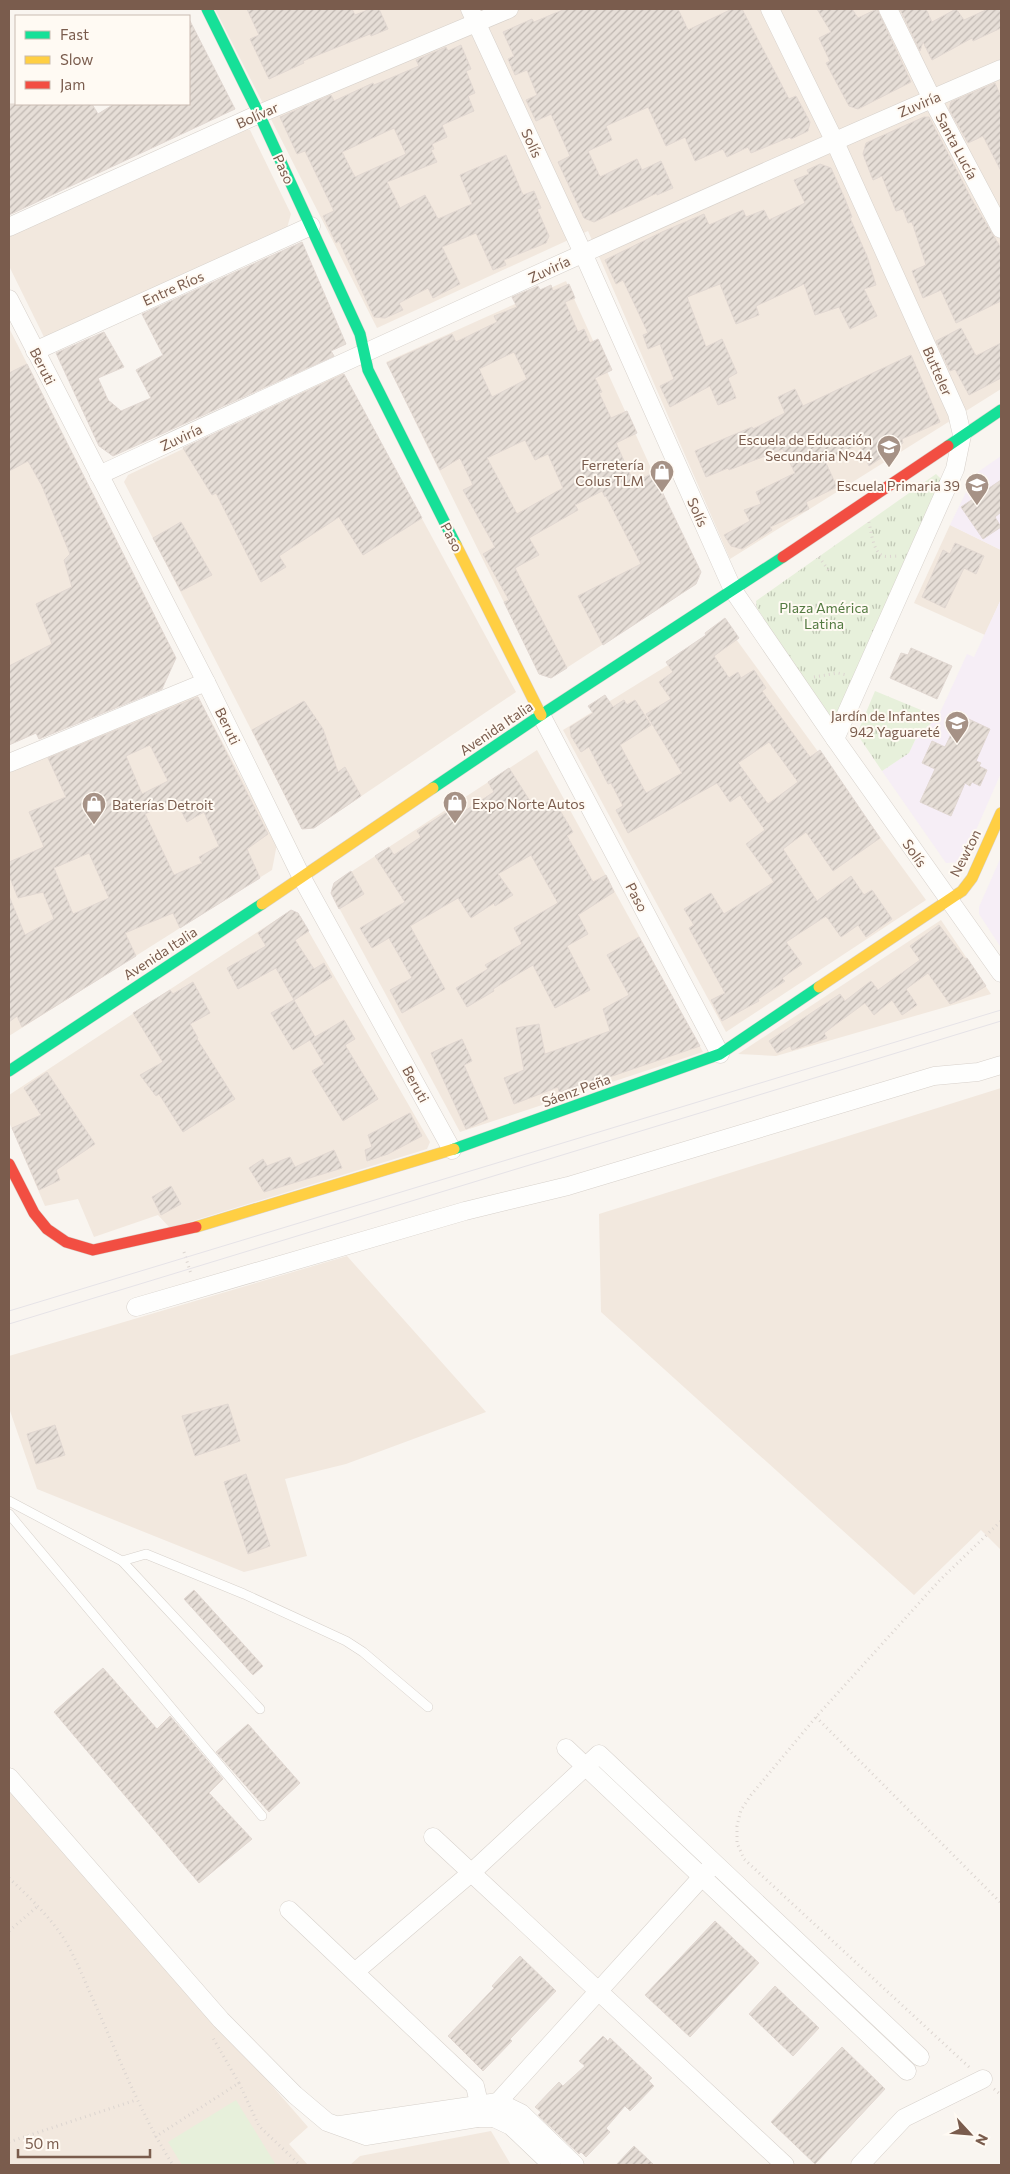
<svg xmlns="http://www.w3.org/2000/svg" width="1010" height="2174" font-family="Commissioner,sans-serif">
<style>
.residential{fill:#f2e8de}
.education{fill:#f6eef6}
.grass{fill:url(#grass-tufts)}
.pitch{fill:#e7f0db}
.building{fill:url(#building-hatch);stroke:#e2d8d2;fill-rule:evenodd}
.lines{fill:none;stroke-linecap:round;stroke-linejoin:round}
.lane-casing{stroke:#d7d1cb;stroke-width:10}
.street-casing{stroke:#d7d1cb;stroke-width:19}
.fast-casing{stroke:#d9d2cb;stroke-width:12}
.slow-casing{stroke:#d9d2cb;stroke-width:12}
.jam-casing{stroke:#d9d2cb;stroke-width:12}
.path{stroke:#dcd5d0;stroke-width:3;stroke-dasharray:1 4;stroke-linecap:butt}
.lane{stroke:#fefefd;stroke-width:9}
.street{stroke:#fefefd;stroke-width:18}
.fast{stroke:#16e098;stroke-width:11}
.slow{stroke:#ffcf43;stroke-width:11}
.jam{stroke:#f24e42;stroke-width:11}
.tram{stroke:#e6e3e7;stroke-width:1}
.labels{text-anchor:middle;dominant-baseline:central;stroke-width:4;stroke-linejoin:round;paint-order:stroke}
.street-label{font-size:14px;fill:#7a5c4d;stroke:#fffaf3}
.poi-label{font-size:14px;fill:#7a5c4d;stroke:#fffaf3;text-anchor:end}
.park-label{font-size:14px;fill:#537a41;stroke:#fffaf3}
</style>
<defs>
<pattern id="grass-tufts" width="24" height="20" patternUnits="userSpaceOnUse" patternTransform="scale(1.25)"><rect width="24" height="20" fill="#e7f0db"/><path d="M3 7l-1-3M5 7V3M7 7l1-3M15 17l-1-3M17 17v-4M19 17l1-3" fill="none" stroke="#c0c6b4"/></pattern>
<pattern id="building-hatch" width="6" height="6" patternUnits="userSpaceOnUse" patternTransform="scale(1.25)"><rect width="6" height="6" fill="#e6ded7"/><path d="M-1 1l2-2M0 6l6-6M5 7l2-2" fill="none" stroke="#bfb7b1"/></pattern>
</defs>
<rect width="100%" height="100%" fill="#f9f5f0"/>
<g class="residential">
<polygon points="215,9 1001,9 1001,389 730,559 588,231 377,328"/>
<polygon points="238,128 250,130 291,214 287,228 44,337 9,266 9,236"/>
<polygon points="566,281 675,521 701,572 696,584 551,678 539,674 386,362"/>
<polygon points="9,328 176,658 168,675 9,745"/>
<polygon points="343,373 516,692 314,828 302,829 124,482 128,475"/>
<polygon points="950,525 1001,550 1001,599 985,635 914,603"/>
<polygon points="728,628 926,900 726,1032 563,730"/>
<polygon points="195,691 277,844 272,870 9,1036 9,769"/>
<polygon points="537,750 703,1052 460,1132 331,893 334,883"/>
<polygon points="291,910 298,913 430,1142 427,1149 170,1228 158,1215 94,1237 78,1199 45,1206 9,1122 9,1095"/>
<polygon points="941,920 991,994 776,1056 738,1054"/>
<polygon points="1001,1088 1001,1550 981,1530 914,1595 601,1312 599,1214"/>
<polygon points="347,1256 486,1412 346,1464 285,1479 307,1556 244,1572 37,1489 9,1408 9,1356"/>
<polygon points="9,1784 308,2127 289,2144 308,2165 9,2165"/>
<polygon points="491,2131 511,2165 350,2165 360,2156"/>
</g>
<g class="education">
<polygon points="1001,456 1001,550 950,525 975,474"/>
<polygon points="1001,599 1001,773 962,862 946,863 882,771 909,753 917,736 938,717 967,654 974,657"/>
<polygon points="1001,857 1001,945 1000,946 979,914 979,907"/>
</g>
<g class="grass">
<polygon points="936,474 941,479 837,715 828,715 824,712 757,608 756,601"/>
<polygon points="875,691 938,717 917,736 909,753 882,771 857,734"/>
</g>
<polygon class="pitch" points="236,2100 276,2165 182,2165 168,2142"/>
<g class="building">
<polygon points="247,9 352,9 355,15 370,9 379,9 388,29 371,36 370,34 303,61 304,63 269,79 250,39 259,35"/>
<polygon points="565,9 678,9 688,30 732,9 742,9 789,99 796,96 810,122 808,131 791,139 790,137 751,153 748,147 727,157 723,149 695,161 685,137 666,146 648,107 606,126 612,140 588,151 600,177 637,159 642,170 661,161 673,188 657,195 657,193 594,222 584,218 558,162 570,156 551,114 536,121 526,100 537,95 527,70 515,75 508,59 514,56 503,32 532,19 534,22"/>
<polygon points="817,9 852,9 858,18 877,9 911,82 858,109 849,106 826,63 830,61 819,38 831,32"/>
<polygon points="900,9 926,9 932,22 956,9 964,20 988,9 1001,9 1001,28 973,41 972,38 932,60 923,42 920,51"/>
<polygon points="189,19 235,109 9,215 9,104 92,104 98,114 114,104 189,104"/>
<path d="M461,45L471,69L466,71L475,93L468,96L474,111L442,125L447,137L432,144L434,149L431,150L437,162L387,182L400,208L425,195L438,219L472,204L460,175L506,155L523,195L534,191L541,208L537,209L549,236L546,243L504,260L506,265L493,270L476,233L442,247L460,284L433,298L428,288L399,303L403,310L385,318L374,317L339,241L336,243L323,216L334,211L305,151L297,154L280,117L331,95L334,101L373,83L374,85L419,66L416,60L446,47L448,51ZM394,128L406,154L355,177L342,152Z"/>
<polygon points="995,83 1001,97 1001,171 983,136 968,143 949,109 951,102"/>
<polygon points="924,117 929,117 973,202 1001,248 1001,301 956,323 941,290 923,298 912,271 926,265 912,222 908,223 903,209 896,211 882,176 873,180 863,154 866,143"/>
<polygon points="820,164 831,168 845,199 852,217 850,218 867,256 876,285 864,289 877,316 850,329 839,307 815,315 804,284 756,306 759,315 736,324 720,284 687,297 706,347 722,339 737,373 728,378 736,398 718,405 710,386 670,407 660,386 674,379 660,344 648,349 643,335 648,333 623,280 616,284 605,260 662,232 704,214 709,225 743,210 746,217 764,210 769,220 805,203 794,180 809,174 807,170"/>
<polygon points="302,242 346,344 331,351 334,356 113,456 99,446 56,353 104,332 124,367 98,378 108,400 121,411 151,398 136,370 163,355 142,314"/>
<path d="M569,284L575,298L565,302L578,332L584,329L590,343L598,339L612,370L595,378L602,392L599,393L611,418L627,411L637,433L616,443L634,483L653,473L701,572L696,584L603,645L578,596L641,564L606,496L605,497L602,491L575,505L578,510L529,538L539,555L515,568L567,668L551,678L539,674L504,602L509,600L483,554L495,547L463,490L473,485L460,458L440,470L387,363L452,334L456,342L497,322L494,316L517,307L512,297L538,286L540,290L551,285L553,291ZM514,352L527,379L492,397L479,369ZM525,440L535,460L548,454L563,488L517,514L487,458Z"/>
<polygon points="961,328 976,356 1001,343 1001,378 969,395 955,369 950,371 936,341"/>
<polygon points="911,355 940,422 902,439 903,443 869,466 859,444 825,461 837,487 806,502 809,509 770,527 772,530 742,549 731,546 724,535 750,521 744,510 761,504 756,492 795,473 783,449 729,470 728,468 706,477 695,451 752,427 753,429 785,413 778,397 795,389 803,406"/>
<polygon points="27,364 176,658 162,689 39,739 36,733 9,745 9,666 52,644 36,604 72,587 64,560 70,554 42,486 28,461 9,471 9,373"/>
<polygon points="344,374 422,518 363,555 339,517 279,556 286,567 261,582 216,493 212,495 183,448"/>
<polygon points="1001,480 1001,512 995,517 1001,527 983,539 961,507"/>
<polygon points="181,522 212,575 181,591 153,538"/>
<polygon points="955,543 984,556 976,574 964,568 945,608 922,597 943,550 950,554"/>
<path d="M725,618L739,638L714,656L729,678L738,672L741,678L754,670L766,688L762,691L810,757L820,750L880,838L833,871L806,832L783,849L817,901L851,876L864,895L872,890L892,919L866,937L858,925L841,937L826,916L786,942L802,964L782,978L785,981L758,999L759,1001L722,1021L711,1000L725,993L689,928L694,925L684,909L711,893L724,914L774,882L746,844L765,830L740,795L730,802L717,783L628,833L616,810L623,806L611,783L608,784L589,747L581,752L571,736L570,727L593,713L588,706L605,695L613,707L624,700L627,705L635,700L651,725L620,745L646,793L682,773L646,714L671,699L659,682L673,672L666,662L706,635L705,633ZM769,742L798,782L768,804L738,763Z"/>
<polygon points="911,648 952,666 937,699 890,678 901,653 908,655"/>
<path d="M198,697L268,834L247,849L260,878L180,928L173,913L125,933L136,956L22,1027L17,1016L9,1022V896L25,935L54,919L43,892L18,898L9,875V862L44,847L29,812L66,797L48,758ZM150,745L168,781L142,794L126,756ZM175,799L187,822L204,812L219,846L199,857L202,863L174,875L145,814ZM89,853L109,898L73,914L54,868Z"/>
<polygon points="304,701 323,729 338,772 345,767 361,796 314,828 302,829 252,730"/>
<polygon points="960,715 990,729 976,761 981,763 979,766 987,770 980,786 972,782 970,786 965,783 951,816 920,802 935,769 922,763 932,741 945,747"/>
<polygon points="509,768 535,809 553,799 573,832 567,836 593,882 606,875 614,892 578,915 588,934 567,946 590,990 555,1008 533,965 493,989 494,991 467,1007 456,988 488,969 485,965 522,944 514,928 558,903 531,855 498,874 513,895 495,906 494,903 471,918 458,898 410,926 445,989 402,1013 390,990 412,978 389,938 372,948 360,928 405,902 375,856 389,847 394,855 421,837 417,831 452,809 457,816 494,792 488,782"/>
<polygon points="351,871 364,894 339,909 331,893 334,883"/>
<polygon points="291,910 298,913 309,931 295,940 314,969 324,963 332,977 294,1000 276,968 238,989 227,968 266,946 258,933"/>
<polygon points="939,925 965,959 967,958 986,986 973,994 950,1004 928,973 906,989 917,1005 902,1015 892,1000 874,1015 865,1003 824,1033 827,1038 792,1050 790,1046 777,1053 769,1041 840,994 845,1001 871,981 878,990 920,960 910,946"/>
<polygon points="639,937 700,1046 583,1086 583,1084 559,1092 558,1087 514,1104 504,1078 524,1070 516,1028 539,1024 545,1054 610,1031 603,1009 629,995 607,955"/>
<polygon points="193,982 210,1013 190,1024 198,1038 197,1039 235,1099 183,1132 159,1094 156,1096 140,1075 163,1062 133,1013 170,990 173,994"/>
<polygon points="294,1000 315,1037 344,1020 355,1039 345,1045 378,1099 343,1121 312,1071 324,1064 310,1040 293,1050 271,1013"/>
<polygon points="462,1039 472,1061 464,1065 488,1119 466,1129 431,1053"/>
<polygon points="47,1072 95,1144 56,1170 60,1180 39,1190 12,1128 41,1115 24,1088"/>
<polygon points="410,1113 422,1136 388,1154 367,1161 365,1150 372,1147 368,1135"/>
<polygon points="334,1150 342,1168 264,1192 249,1168 263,1159 267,1166 290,1157 295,1167"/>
<polygon points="171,1186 181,1204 161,1215 152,1197"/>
<polygon points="228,1404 240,1441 195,1456 182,1416"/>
<polygon points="55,1425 65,1455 36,1464 27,1434"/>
<polygon points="246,1474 270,1546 248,1554 224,1482"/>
<polygon points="194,1590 263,1666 253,1675 184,1599"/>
<polygon points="103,1668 157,1729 170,1716 223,1779 209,1793 252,1839 199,1883 54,1712"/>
<polygon points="248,1724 300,1783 269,1812 216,1752"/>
<polygon points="715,1921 759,1963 690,2037 645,1995"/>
<polygon points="520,1956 556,1991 510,2039 512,2041 483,2071 448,2036 494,1988 492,1986"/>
<polygon points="775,1986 819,2028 793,2056 749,2014"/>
<polygon points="603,2036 608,2041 610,2038 652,2078 649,2081 654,2086 630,2111 625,2106 606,2128 610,2132 586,2157 581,2152 579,2154 538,2115 541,2112 535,2107 559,2082 563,2086 585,2066 579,2061"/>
<polygon points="842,2047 885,2089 815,2164 771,2122"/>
<polygon points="634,2146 654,2165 616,2165"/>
</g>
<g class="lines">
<defs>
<g id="lane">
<polyline points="9,1501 122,1561 146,1554 244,1594 346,1641 363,1652 428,1707"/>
<polyline points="9,1514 262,1816"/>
<polyline points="122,1561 260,1709"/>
</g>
<g id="street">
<polyline points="470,9 583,253 733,590 835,739 1001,973"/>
<polyline points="770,9 834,140 957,413 962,435 955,469 835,739"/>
<polyline points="888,9 932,99 1001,229"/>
<polyline points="9,227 259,114 509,9"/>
<polyline points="9,299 206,682 302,878 452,1150"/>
<polyline points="35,351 311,226"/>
<path d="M99,475C399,337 698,199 1001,69"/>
<polyline points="541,715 720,1054"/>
<polyline points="9,763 206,682"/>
<polyline points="136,1307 465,1211 568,1186 934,1076 978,1072 1001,1065"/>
<polyline points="566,1748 907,2071"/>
<polyline points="9,1777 221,2020 295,2095 327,2122 366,2136 477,2118 494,2118 511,2126 552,2165"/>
<polyline points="433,1837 785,2165"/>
<polyline points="289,1910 475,2086 479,2103 477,2118"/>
<polyline points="356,1971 472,1872 599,1754 920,2057"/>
<polyline points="494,2118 498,2102 710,1868"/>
<polyline points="340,2125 498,2102 521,2113 575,2165"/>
<polyline points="860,2165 904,2118 983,2079"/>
</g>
<g id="fast">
<polyline points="207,9 259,114 360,334 368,370 456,545"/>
<polyline points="948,446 1001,410"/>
<polyline points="433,788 541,715 783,557"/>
<polyline points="9,1071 262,904"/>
<polyline points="454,1149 720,1054 819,987"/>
</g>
<g id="slow">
<polyline points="456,545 541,715"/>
<polyline points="262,904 433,788"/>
<polyline points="819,987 962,891 972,878 1001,813"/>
<polyline points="196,1227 454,1149"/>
</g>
<g id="jam">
<polyline points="783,557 948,446"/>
<polyline points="9,1164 34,1213 47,1229 66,1242 93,1250 196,1227"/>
</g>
</defs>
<use href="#lane" class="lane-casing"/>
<use href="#street" class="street-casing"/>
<use href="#fast" class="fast-casing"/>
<use href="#slow" class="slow-casing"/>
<use href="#jam" class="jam-casing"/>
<g class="path">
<path d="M869,522C871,531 873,552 883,556C887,557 894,556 899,556"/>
<polyline points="819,557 829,571"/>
<polyline points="814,677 838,673 847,675"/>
<polyline points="184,1252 191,1274"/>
<polyline points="816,1717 1001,1903"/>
<path d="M9,1878C27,1895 46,1913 60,1933C73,1951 82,1975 91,1995C117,2052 139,2112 173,2165"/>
<polyline points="9,1931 38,1906"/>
<polyline points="969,2067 744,1859 737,1843 737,1826 741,1810 751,1795 816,1717 939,1581 1001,1521"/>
<polyline points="239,2083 259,2126 300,2165"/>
<polyline points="994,2089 1001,2095"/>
<polyline points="155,2137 239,2083 213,2038"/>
<polyline points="9,2142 136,2100"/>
</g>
<use href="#lane" class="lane"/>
<use href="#street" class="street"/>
<use href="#fast" class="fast"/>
<use href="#slow" class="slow"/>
<use href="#jam" class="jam"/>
<g class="tram">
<polyline points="9,1311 1001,1010"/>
<polyline points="9,1324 1001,1021"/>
</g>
</g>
<defs>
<symbol id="school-pin" viewBox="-11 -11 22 30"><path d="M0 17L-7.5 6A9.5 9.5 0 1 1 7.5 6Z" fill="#a69286" stroke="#fffaf3"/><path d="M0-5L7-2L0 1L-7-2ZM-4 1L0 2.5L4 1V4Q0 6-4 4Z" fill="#fff"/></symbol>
<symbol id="shop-pin" viewBox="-11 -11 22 30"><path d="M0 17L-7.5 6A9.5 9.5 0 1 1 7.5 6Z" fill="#a69286" stroke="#fffaf3"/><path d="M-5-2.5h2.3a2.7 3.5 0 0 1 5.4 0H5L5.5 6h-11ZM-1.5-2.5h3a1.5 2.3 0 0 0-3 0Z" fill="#fff"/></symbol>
</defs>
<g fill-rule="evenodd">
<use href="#school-pin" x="875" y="433" width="28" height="38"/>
<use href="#shop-pin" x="648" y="458" width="28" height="38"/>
<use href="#school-pin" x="963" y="471" width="28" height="38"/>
<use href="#school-pin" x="943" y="709" width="28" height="38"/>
<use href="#shop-pin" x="441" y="789" width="28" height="38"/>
<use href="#shop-pin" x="80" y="790" width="28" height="38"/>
</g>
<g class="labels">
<g class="street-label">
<text transform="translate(919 104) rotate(-23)">Zuviría</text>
<text transform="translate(257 115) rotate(-24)">Bolívar</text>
<text transform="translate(532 143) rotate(65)">Solís</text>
<text transform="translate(957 146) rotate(62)">Santa Lucía</text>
<text transform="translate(284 169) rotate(65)">Paso</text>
<text transform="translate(549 269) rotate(-25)">Zuviría</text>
<text transform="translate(173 288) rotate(-24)">Entre Ríos</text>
<text transform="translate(43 366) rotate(63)">Beruti</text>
<text transform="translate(938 371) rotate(66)">Butteler</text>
<text transform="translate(181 437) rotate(-25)">Zuviría</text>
<text transform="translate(698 512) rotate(66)">Solís</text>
<text transform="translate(452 537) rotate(63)">Paso</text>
<text transform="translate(228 726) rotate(64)">Beruti</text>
<text transform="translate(496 728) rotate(-34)">Avenida Italia</text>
<text transform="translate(915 853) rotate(55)">Solís</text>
<text transform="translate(965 853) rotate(-63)">Newton</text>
<text transform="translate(637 897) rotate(62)">Paso</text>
<text transform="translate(160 953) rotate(-33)">Avenida Italia</text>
<text transform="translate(416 1084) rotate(61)">Beruti</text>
<text transform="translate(576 1090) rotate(-20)">Sáenz Peña</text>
</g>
<g class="poi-label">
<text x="872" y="439">Escuela de Educación<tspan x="872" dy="16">Secundaria N°44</tspan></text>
<text x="644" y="464">Ferretería<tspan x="644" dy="16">Colus TLM</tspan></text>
<text x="960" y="485">Escuela Primaria 39</text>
<text x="940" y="715">Jardín de Infantes<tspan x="940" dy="16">942 Yaguareté</tspan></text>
<text x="472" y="803" text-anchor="start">Expo Norte Autos</text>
<text x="112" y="804" text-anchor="start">Baterías Detroit</text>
</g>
<g class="park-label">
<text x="824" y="607">Plaza América<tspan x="824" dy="16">Latina</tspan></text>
</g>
</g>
<rect width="1010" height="2174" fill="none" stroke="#7a5c4d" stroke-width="20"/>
<rect x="15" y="15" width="175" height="90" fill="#fffaf3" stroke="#cabbb1"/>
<rect x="25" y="31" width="25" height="8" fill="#16e098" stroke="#cabbb1"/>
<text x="60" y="40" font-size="15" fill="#7a5c4d">Fast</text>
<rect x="25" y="56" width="25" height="8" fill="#ffcf43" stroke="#cabbb1"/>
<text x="60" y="65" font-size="15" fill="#7a5c4d">Slow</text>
<rect x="25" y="81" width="25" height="8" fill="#f24e42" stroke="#cabbb1"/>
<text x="60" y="90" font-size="15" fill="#7a5c4d">Jam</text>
<g transform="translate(970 2134) rotate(116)" stroke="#fffaf3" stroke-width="4" paint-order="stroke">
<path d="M0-4L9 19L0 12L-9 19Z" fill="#7a5c4d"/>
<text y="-8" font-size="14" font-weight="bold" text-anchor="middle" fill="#7a5c4d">N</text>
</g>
<path d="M18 2149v8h132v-8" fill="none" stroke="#7a5c4d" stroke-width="2.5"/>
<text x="25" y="2149" font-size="15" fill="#7a5c4d" stroke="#fffaf3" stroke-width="4" paint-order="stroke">50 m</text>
</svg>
